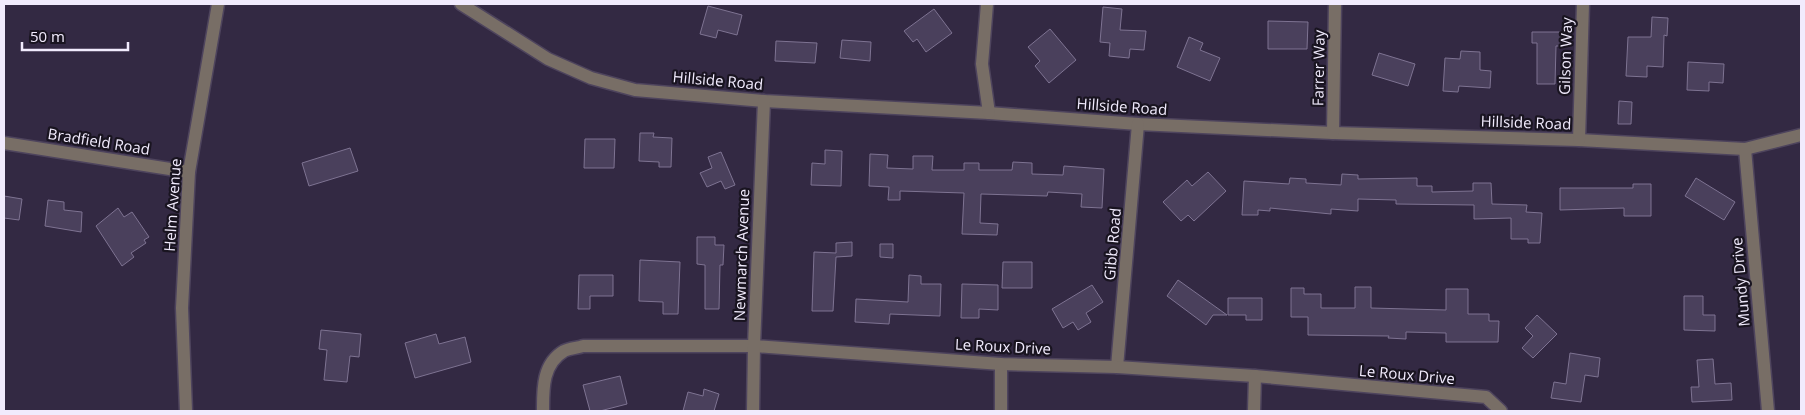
<svg xmlns="http://www.w3.org/2000/svg" width="1805" height="415" font-family="'Open Sans',sans-serif">
<style>
.building{fill:#4a405c;stroke:#7e7392}
.lines{fill:none;stroke-linecap:round;stroke-linejoin:round}
.minor-casing{stroke:#4e445d;stroke-width:15}
.minor{stroke:#786e66;stroke-width:12}
.labels{text-anchor:middle;dominant-baseline:central;stroke-width:4.5;stroke-linejoin:round;paint-order:stroke}
.street-label{font-size:15px;fill:#f1ebfd;stroke:#191420}
</style>
<rect width="100%" height="100%" fill="#332943"/>
<g class="building">
<polygon points="708,6 742,15 737,35 718,30 716,38 700,34"/>
<polygon points="1103,7 1122,9 1120,30 1146,31 1144,50 1130,49 1129,58 1109,56 1110,43 1100,42"/>
<polygon points="934,9 952,33 926,52 917,39 913,42 904,31"/>
<polygon points="1652,17 1668,18 1667,36 1664,35 1663,67 1647,66 1647,77 1626,76 1628,37 1651,37"/>
<polygon points="1268,21 1308,22 1307,49 1268,49"/>
<polygon points="1050,29 1076,60 1049,83 1035,66 1040,61 1028,47"/>
<polygon points="1532,32 1569,32 1569,46 1556,46 1555,84 1537,84 1537,43 1532,43"/>
<polygon points="1189,37 1203,43 1200,50 1220,58 1210,81 1177,67"/>
<polygon points="842,40 871,42 870,61 840,58"/>
<polygon points="776,41 817,43 815,63 775,61"/>
<polygon points="1461,51 1480,52 1480,70 1491,71 1490,88 1459,86 1458,92 1443,91 1445,58 1460,59"/>
<polygon points="1379,53 1415,64 1408,86 1372,75"/>
<polygon points="1688,62 1724,64 1723,83 1709,82 1709,91 1687,90"/>
<polygon points="1619,101 1632,102 1631,124 1618,124"/>
<polygon points="640,133 654,133 653,137 672,138 671,167 659,167 659,162 639,161"/>
<polygon points="585,139 615,139 614,168 584,168"/>
<polygon points="350,148 358,171 309,186 302,163"/>
<polygon points="825,150 842,151 841,186 811,185 812,163 825,164"/>
<polygon points="721,152 735,185 725,189 721,181 707,187 700,173 712,168 708,157"/>
<polygon points="870,154 888,155 887,168 913,169 913,156 933,156 932,170 964,170 964,163 979,163 979,170 1012,170 1013,162 1032,163 1032,174 1063,175 1064,166 1104,169 1102,208 1081,207 1082,194 1048,192 1047,196 981,194 980,223 998,224 997,235 962,234 964,193 900,191 900,200 888,200 889,187 869,186"/>
<polygon points="1208,172 1226,191 1194,221 1188,215 1181,221 1163,202 1187,180 1192,186"/>
<polygon points="1342,174 1358,175 1358,179 1417,178 1417,186 1432,186 1432,192 1473,191 1473,183 1491,183 1492,204 1527,205 1526,212 1542,213 1540,243 1528,243 1528,239 1511,239 1511,218 1474,219 1474,205 1396,204 1396,200 1358,199 1358,211 1331,209 1331,214 1270,208 1270,211 1258,210 1258,215 1242,215 1244,181 1289,184 1290,178 1306,179 1306,183 1341,185"/>
<polygon points="1696,178 1735,202 1724,220 1685,196"/>
<polygon points="1633,184 1651,184 1651,216 1624,216 1624,208 1560,210 1560,188 1633,188"/>
<polygon points="4,196 22,199 19,220 4,218"/>
<polygon points="48,200 64,202 64,210 82,212 81,232 45,226"/>
<polygon points="118,208 124,217 132,212 149,237 144,240 146,243 131,253 134,257 122,266 96,226"/>
<polygon points="697,237 715,237 715,245 724,245 723,265 720,265 719,309 705,309 705,265 697,264"/>
<polygon points="852,242 852,256 836,257 833,311 812,311 814,252 836,253 836,243"/>
<polygon points="880,244 893,244 893,258 880,257"/>
<polygon points="640,260 680,262 678,314 663,314 663,302 639,301"/>
<polygon points="1003,262 1032,262 1032,288 1002,288"/>
<polygon points="579,275 613,275 613,296 590,296 590,309 578,309"/>
<polygon points="909,275 921,276 921,284 941,284 940,316 890,314 889,324 855,322 856,299 908,302"/>
<polygon points="1178,280 1227,315 1213,315 1206,325 1167,296"/>
<polygon points="962,284 998,285 998,310 979,309 979,318 961,318"/>
<polygon points="1092,285 1103,302 1086,313 1091,322 1078,330 1073,322 1063,328 1052,309"/>
<polygon points="1355,287 1371,287 1371,308 1446,310 1446,289 1468,289 1468,314 1489,314 1489,321 1499,321 1498,342 1446,342 1446,333 1406,332 1406,339 1388,338 1389,336 1308,335 1308,317 1291,317 1291,288 1304,288 1304,294 1321,294 1321,308 1355,308"/>
<polygon points="1684,296 1703,296 1703,315 1715,315 1715,331 1684,330"/>
<polygon points="1228,298 1262,298 1262,320 1246,320 1246,315 1228,315"/>
<polygon points="1537,315 1557,334 1533,358 1522,348 1533,336 1525,328"/>
<polygon points="321,330 361,334 359,357 350,356 347,382 324,380 327,350 319,349"/>
<polygon points="436,334 439,344 465,337 471,362 415,378 405,343"/>
<polygon points="1570,353 1600,358 1598,377 1585,375 1581,402 1551,398 1554,382 1566,384"/>
<polygon points="1713,359 1715,384 1731,383 1732,400 1692,402 1691,387 1699,387 1697,360"/>
<polygon points="620,376 627,404 600,411 590,411 583,385"/>
<polygon points="704,389 719,394 714,411 683,411 688,392 703,396"/>
</g>
<g class="lines">
<defs>
<g id="minor">
<polyline points="461,4 548,59 591,78 635,90 764,101 989,113 1138,124 1333,133 1579,140 1745,149 1801,135"/>
<polyline points="987,4 982,64 989,113"/>
<polyline points="1333,133 1335,4"/>
<polyline points="1579,140 1583,4"/>
<polyline points="4,143 189,172"/>
<polyline points="1745,149 1768,411"/>
<polyline points="1001,364 1001,411"/>
<polyline points="1117,367 1138,124"/>
<polyline points="186,411 182,308 189,172 218,4"/>
<path d="M543,411C543,390 542,364 564,351C570,348 578,348 583,346H754L1001,364L1117,367L1255,376L1486,397L1501,411"/>
<polyline points="753,411 754,346 764,101"/>
<polyline points="1254,411 1255,376"/>
</g>
</defs>
<use href="#minor" class="minor-casing"/>
<use href="#minor" class="minor"/>
</g>
<g class="labels">
<g class="street-label">
<text transform="translate(1565 56) rotate(-88)">Gilson Way</text>
<text transform="translate(1318 68) rotate(-89)">Farrer Way</text>
<text transform="translate(718 80) rotate(5)">Hillside Road</text>
<text transform="translate(1122 106) rotate(4)">Hillside Road</text>
<text transform="translate(1526 122) rotate(2)">Hillside Road</text>
<text transform="translate(99 141) rotate(9)">Bradfield Road</text>
<text transform="translate(172 205) rotate(-86)">Helm Avenue</text>
<text transform="translate(1112 244) rotate(-85)">Gibb Road</text>
<text transform="translate(741 255) rotate(-88)">Newmarch Avenue</text>
<text transform="translate(1740 282) rotate(-95)">Mundy Drive</text>
<text transform="translate(1003 346) rotate(3)">Le Roux Drive</text>
<text transform="translate(1407 374) rotate(5)">Le Roux Drive</text>
</g>
</g>
<rect width="1805" height="415" fill="none" stroke="#f1ebfd" stroke-width="10"/>
<path d="M22 42v8h106v-8" fill="none" stroke="#f1ebfd" stroke-width="2.5"/>
<text x="30" y="42" font-size="15" fill="#f1ebfd" stroke="#191420" stroke-width="4" paint-order="stroke">50 m</text>
</svg>
